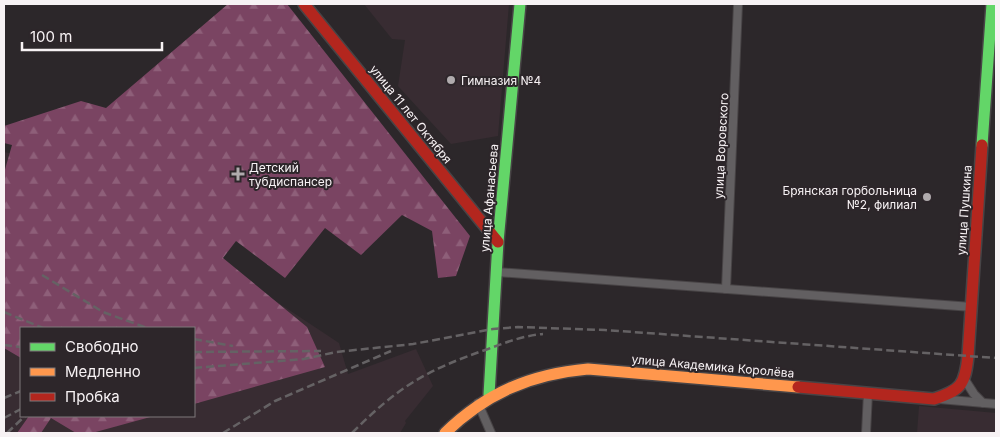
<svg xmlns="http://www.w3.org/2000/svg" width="1000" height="437" font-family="Inter,sans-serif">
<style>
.built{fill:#382c32;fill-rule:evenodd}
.forest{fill:url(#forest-firs)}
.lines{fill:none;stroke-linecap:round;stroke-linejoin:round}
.street-casing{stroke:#484446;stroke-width:10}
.fast-casing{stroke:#484446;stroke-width:14}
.slow-casing{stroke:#484446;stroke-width:14}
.jam-casing{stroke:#484446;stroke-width:14}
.street{stroke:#625f61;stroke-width:8}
.fast{stroke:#63d668;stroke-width:11}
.slow{stroke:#ff974d;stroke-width:11}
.jam{stroke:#b3261e;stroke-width:11}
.rail{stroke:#656264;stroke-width:2.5;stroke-dasharray:8 4;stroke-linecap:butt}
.poi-dot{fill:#b0abad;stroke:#2d262a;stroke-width:2}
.labels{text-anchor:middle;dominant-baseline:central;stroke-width:4;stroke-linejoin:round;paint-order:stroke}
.poi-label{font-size:12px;fill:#f7f2f4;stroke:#2d262a;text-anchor:start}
.street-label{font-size:12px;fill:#f7f2f4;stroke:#2d262a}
</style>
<defs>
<pattern id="forest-firs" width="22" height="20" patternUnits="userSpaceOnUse" patternTransform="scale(1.25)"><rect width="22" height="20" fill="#7a4462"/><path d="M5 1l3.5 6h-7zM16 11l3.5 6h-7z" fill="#8e5f79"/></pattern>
</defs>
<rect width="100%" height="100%" fill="#2c272a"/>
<g class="built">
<polygon points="364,4 509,4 498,136 451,144 398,86 405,40 392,39"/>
<path d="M4,152L70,165L339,343L348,374L416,349L433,386L405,421L406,423L400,433H4ZM21,328H194V416H21Z"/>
<polygon points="919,406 996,413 996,433 917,433"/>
</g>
<g class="forest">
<polygon points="228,4 287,4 470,236 456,276 438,278 432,231 402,215 361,255 325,228 285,278 236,241 223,258 307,327 325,367 194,404 194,328 21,328 21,358 4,348 4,173 12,145 4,143 4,126 81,101 106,108"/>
<polygon points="29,416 154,416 92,433 76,433 51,418 41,433 17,433"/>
</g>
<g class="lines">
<defs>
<g id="street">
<polyline points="497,272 972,307"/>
<polyline points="726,289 738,4"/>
<polyline points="965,380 974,394 983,403"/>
<polyline points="939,399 996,404"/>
<polyline points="478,403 491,433"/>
<polyline points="866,433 868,393"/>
</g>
<g id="fast">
<polyline points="982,145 992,4"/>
<polyline points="489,395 498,242 520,4"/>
</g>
<path id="slow" d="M445,433C486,393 531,374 588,369L798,387"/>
<g id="jam">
<polyline points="304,4 498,242"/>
<path d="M798,387L934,399C961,390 965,385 968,356L982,145"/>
</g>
</defs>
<use href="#street" class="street-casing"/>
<use href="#fast" class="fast-casing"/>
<use href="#slow" class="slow-casing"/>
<use href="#jam" class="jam-casing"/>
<use href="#street" class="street"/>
<use href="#fast" class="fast"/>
<use href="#slow" class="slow"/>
<use href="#jam" class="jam"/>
<g class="rail">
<polyline points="42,275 103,312 147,328"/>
<polyline points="4,312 43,328"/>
<polyline points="194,339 233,346"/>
<polyline points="4,345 21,347"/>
<polyline points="194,352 321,351"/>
<polyline points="194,368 304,359 336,352 413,344 493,329 518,327 605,330 996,358"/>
<polyline points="4,398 21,391"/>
<polyline points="4,418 21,409"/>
<polyline points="7,433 25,416"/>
<polyline points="223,433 275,401 391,351"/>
<path d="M352,433C398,387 426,370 488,349C507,342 522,336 543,334"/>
</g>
</g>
<g class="poi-dot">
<circle cx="451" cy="80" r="5"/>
<path d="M235.5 166.5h5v5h5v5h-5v5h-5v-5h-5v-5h5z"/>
<circle cx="927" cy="197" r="5"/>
</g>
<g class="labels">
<g class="poi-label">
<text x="461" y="80">Гимназия №4</text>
<text x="249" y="167">Детский<tspan x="249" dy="14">тубдиспансер</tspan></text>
<text x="917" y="190" text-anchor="end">Брянская горбольница<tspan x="917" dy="14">№2, филиал</tspan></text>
</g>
<g class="street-label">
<text transform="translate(411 114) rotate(51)">улица 11 лет Октября</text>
<text transform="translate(721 146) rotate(-87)">улица Воровского</text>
<text transform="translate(489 198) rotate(-85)">улица Афанасьева</text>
<text transform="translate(964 210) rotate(-86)">улица Пушкина</text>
<text transform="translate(713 366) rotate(5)">улица Академика Королёва</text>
</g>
</g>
<rect width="1000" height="437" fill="none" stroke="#f7f2f4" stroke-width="10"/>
<rect x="20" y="327" width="175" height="90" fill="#2d262a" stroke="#7e787b"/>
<rect x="30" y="343" width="25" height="8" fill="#63d668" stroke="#7e787b"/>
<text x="65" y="352" font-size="15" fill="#f7f2f4">Свободно</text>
<rect x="30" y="368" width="25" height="8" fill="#ff974d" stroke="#7e787b"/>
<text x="65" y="377" font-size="15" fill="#f7f2f4">Медленно</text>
<rect x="30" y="393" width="25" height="8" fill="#b3261e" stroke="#7e787b"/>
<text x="65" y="402" font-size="15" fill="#f7f2f4">Пробка</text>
<path d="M22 42v8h140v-8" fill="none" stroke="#f7f2f4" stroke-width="2.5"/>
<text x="30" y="42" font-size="15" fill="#f7f2f4" stroke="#2d262a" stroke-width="4" paint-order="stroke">100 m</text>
</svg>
